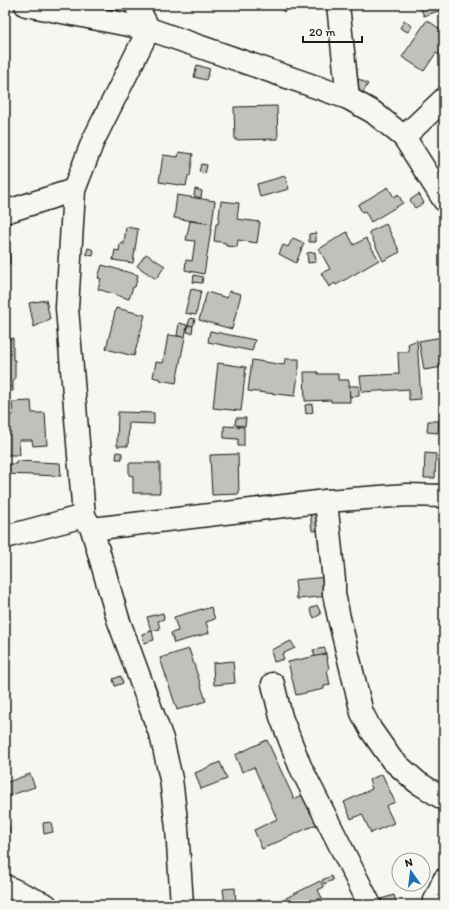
<svg xmlns="http://www.w3.org/2000/svg" width="449" height="910" font-family="Itim,sans-serif">
<style>
.building{fill:#c0c0bd;stroke:#1c1c1c}
.lines{fill:none;stroke-linecap:round;stroke-linejoin:round}
.minor-casing{stroke:#1c1c1c;stroke-width:25}
.minor{stroke:#f6f6f2;stroke-width:22}
</style>
<rect width="100%" height="100%" fill="#f6f6f2"/>
<filter id="ink" filterUnits="userSpaceOnUse"><feTurbulence type="fractalNoise" baseFrequency=".025" numOctaves="2"/><feDisplacementMap in="SourceGraphic" scale="8" xChannelSelector="R" yChannelSelector="G"/><feConvolveMatrix kernelMatrix="1 2 1 2 8 2 1 2 1" color-interpolation-filters="sRGB"/></filter>
<g filter="url(#ink)">
<g class="building">
<polygon points="86,5 120,5 118,15 85,9"/>
<polygon points="276,5 290,5 284,12"/>
<polygon points="426,5 439,5 441,10 424,16 420,7"/>
<polygon points="427,20 444,32 444,48 439,55 436,53 424,71 402,57"/>
<polygon points="404,21 412,26 408,32 400,28"/>
<polygon points="197,65 210,69 206,80 194,77"/>
<polygon points="359,79 368,84 362,94 353,89"/>
<polygon points="277,106 278,139 235,140 234,107"/>
<polygon points="179,152 193,154 190,176 188,176 186,186 159,182 163,155 178,157"/>
<polygon points="201,164 207,165 205,174 199,172"/>
<polygon points="285,176 289,189 260,197 257,184"/>
<polygon points="388,187 394,197 398,194 403,203 371,222 365,211 362,212 358,205"/>
<polygon points="195,189 202,191 201,198 194,196"/>
<polygon points="419,194 424,203 415,208 410,200"/>
<polygon points="177,195 215,201 212,224 174,218"/>
<polygon points="221,201 239,203 237,219 260,222 257,243 238,240 237,247 226,246 226,243 214,241 216,224 218,224"/>
<polygon points="190,221 212,224 204,274 185,270 186,260 192,261 195,241 186,240"/>
<polygon points="386,224 400,252 383,261 369,232"/>
<polygon points="126,227 138,229 133,263 113,260 115,250 119,251 120,243 124,244"/>
<polygon points="347,232 354,245 366,238 379,260 336,285 335,283 329,287 321,273 330,269 319,249"/>
<polygon points="316,233 316,242 309,242 309,234"/>
<polygon points="5,237 9,237 10,264 5,264"/>
<polygon points="293,238 304,243 296,263 279,254 283,245 288,247"/>
<polygon points="88,248 94,250 93,256 86,254"/>
<polygon points="315,252 316,262 308,263 307,253"/>
<polygon points="146,254 165,266 156,279 137,266"/>
<polygon points="102,265 138,275 135,287 133,287 129,299 98,289 101,279 98,278"/>
<polygon points="194,275 203,277 202,283 193,282"/>
<polygon points="191,289 201,291 196,315 185,313"/>
<polygon points="229,291 241,294 232,329 199,320 207,292 227,298"/>
<polygon points="46,300 50,319 34,327 29,303"/>
<polygon points="116,308 145,315 134,356 106,349"/>
<polygon points="190,318 195,319 193,326 188,325"/>
<polygon points="179,323 187,325 185,337 177,336"/>
<polygon points="188,325 193,326 192,333 187,332"/>
<polygon points="210,331 255,340 252,351 208,342"/>
<polygon points="168,335 185,337 176,383 160,380 160,379 153,377 156,362 163,363"/>
<polygon points="442,337 444,353 441,353 443,367 424,370 419,341"/>
<polygon points="13,338 13,360 15,360 15,379 13,380 13,391 5,391 5,341"/>
<polygon points="417,340 421,399 409,400 409,389 362,392 360,376 399,374 398,352 409,352 408,344"/>
<polygon points="285,359 299,359 299,367 295,396 248,391 252,360 284,365"/>
<polygon points="218,363 246,367 241,411 213,408"/>
<polygon points="304,372 318,372 318,374 338,374 338,380 349,380 350,402 331,402 331,400 305,401"/>
<polygon points="349,386 359,386 359,396 350,397"/>
<polygon points="441,400 444,400 444,427 439,427"/>
<polygon points="31,401 32,413 45,413 47,445 33,446 32,440 19,440 20,455 5,455 5,415 13,415 12,402"/>
<polygon points="312,404 313,412 306,414 305,405"/>
<polygon points="118,412 154,413 154,424 129,423 128,446 117,446"/>
<polygon points="236,418 246,418 245,426 235,425"/>
<polygon points="428,421 439,421 438,433 427,432"/>
<polygon points="224,426 244,427 244,446 238,446 238,439 224,438"/>
<polygon points="117,452 122,453 122,459 116,459"/>
<polygon points="425,453 436,454 435,478 424,478"/>
<polygon points="238,454 239,494 212,495 210,455"/>
<polygon points="16,461 60,463 61,476 5,474 5,464 16,464"/>
<polygon points="129,463 160,463 160,493 133,493 133,476 129,475"/>
<polygon points="321,510 323,530 312,531 310,511"/>
<polygon points="327,577 329,596 297,599 295,580"/>
<polygon points="317,605 321,614 314,618 310,609"/>
<polygon points="211,607 215,619 206,622 209,633 174,643 171,633 178,631 174,617 202,609 202,610"/>
<polygon points="163,613 164,619 158,621 160,629 151,631 147,617"/>
<polygon points="152,631 154,640 144,643 142,634"/>
<polygon points="291,641 295,648 282,654 284,659 274,662 271,650"/>
<polygon points="325,648 326,654 315,657 313,650"/>
<polygon points="189,649 206,701 177,710 160,658"/>
<polygon points="326,654 329,669 327,670 330,685 324,686 324,689 296,695 288,662"/>
<polygon points="233,661 235,683 214,685 213,663"/>
<polygon points="121,676 123,683 115,686 113,679"/>
<polygon points="267,740 294,799 303,795 317,824 262,849 254,830 277,819 254,767 242,772 235,755"/>
<polygon points="220,762 227,779 201,789 195,773"/>
<polygon points="30,774 35,787 5,797 5,783"/>
<polygon points="382,774 395,802 386,806 394,823 371,833 362,814 351,819 344,802 372,789 369,780"/>
<polygon points="7,821 10,831 5,833 5,822"/>
<polygon points="51,822 53,832 44,834 43,823"/>
<polygon points="331,876 333,880 324,884 322,880"/>
<polygon points="320,881 324,887 318,890 322,898 304,905 287,905 286,898"/>
<polygon points="235,888 236,905 225,905 223,889"/>
<polygon points="394,895 397,905 383,905 381,899"/>
</g>
<g class="lines">
<defs>
<g id="minor">
<polyline points="26,5 149,29 348,98 373,112 404,137 444,200"/>
<polyline points="136,5 149,29"/>
<polyline points="338,5 348,98"/>
<polyline points="149,29 93,141 74,190 67,308 84,516 92,529 118,619 162,739 171,779 177,828 182,905"/>
<polyline points="404,137 444,99"/>
<polyline points="5,212 74,190"/>
<polyline points="326,501 334,581 334,594 339,618 362,713 371,730 392,760 417,782 444,799"/>
<polyline points="92,529 326,501 407,495 444,496"/>
<polyline points="5,537 84,516"/>
<polyline points="273,684 281,717 300,766 370,905"/>
<polyline points="5,886 46,905"/>
<polyline points="433,905 444,880"/>
</g>
</defs>
<use href="#minor" class="minor-casing"/>
<use href="#minor" class="minor"/>
</g>
</g>
<rect width="449" height="910" fill="none" stroke="#f6f6f2" stroke-width="20"/>
<rect x="10" y="10" width="429" height="890" fill="none" stroke="#1c1c1c" stroke-width="1.5" filter="url(#ink)"/>
<g transform="translate(411 872) rotate(346)"><circle r="19" fill="#f6f6f2" stroke="#9f9f9c"/>
<path d="M0-3L7 15L0 10L-7 15Z" fill="#1f6fb2"/>
<text y="-6" font-size="11" font-weight="bold" text-anchor="middle" fill="#1c1c1c">N</text>
</g>
<path d="M303 36v6h59v-6" fill="none" stroke="#1c1c1c" stroke-width="2"/>
<text x="309" y="36" font-size="12" fill="#1c1c1c" stroke="#f6f6f2" stroke-width="3" paint-order="stroke">20 m</text>
</svg>
